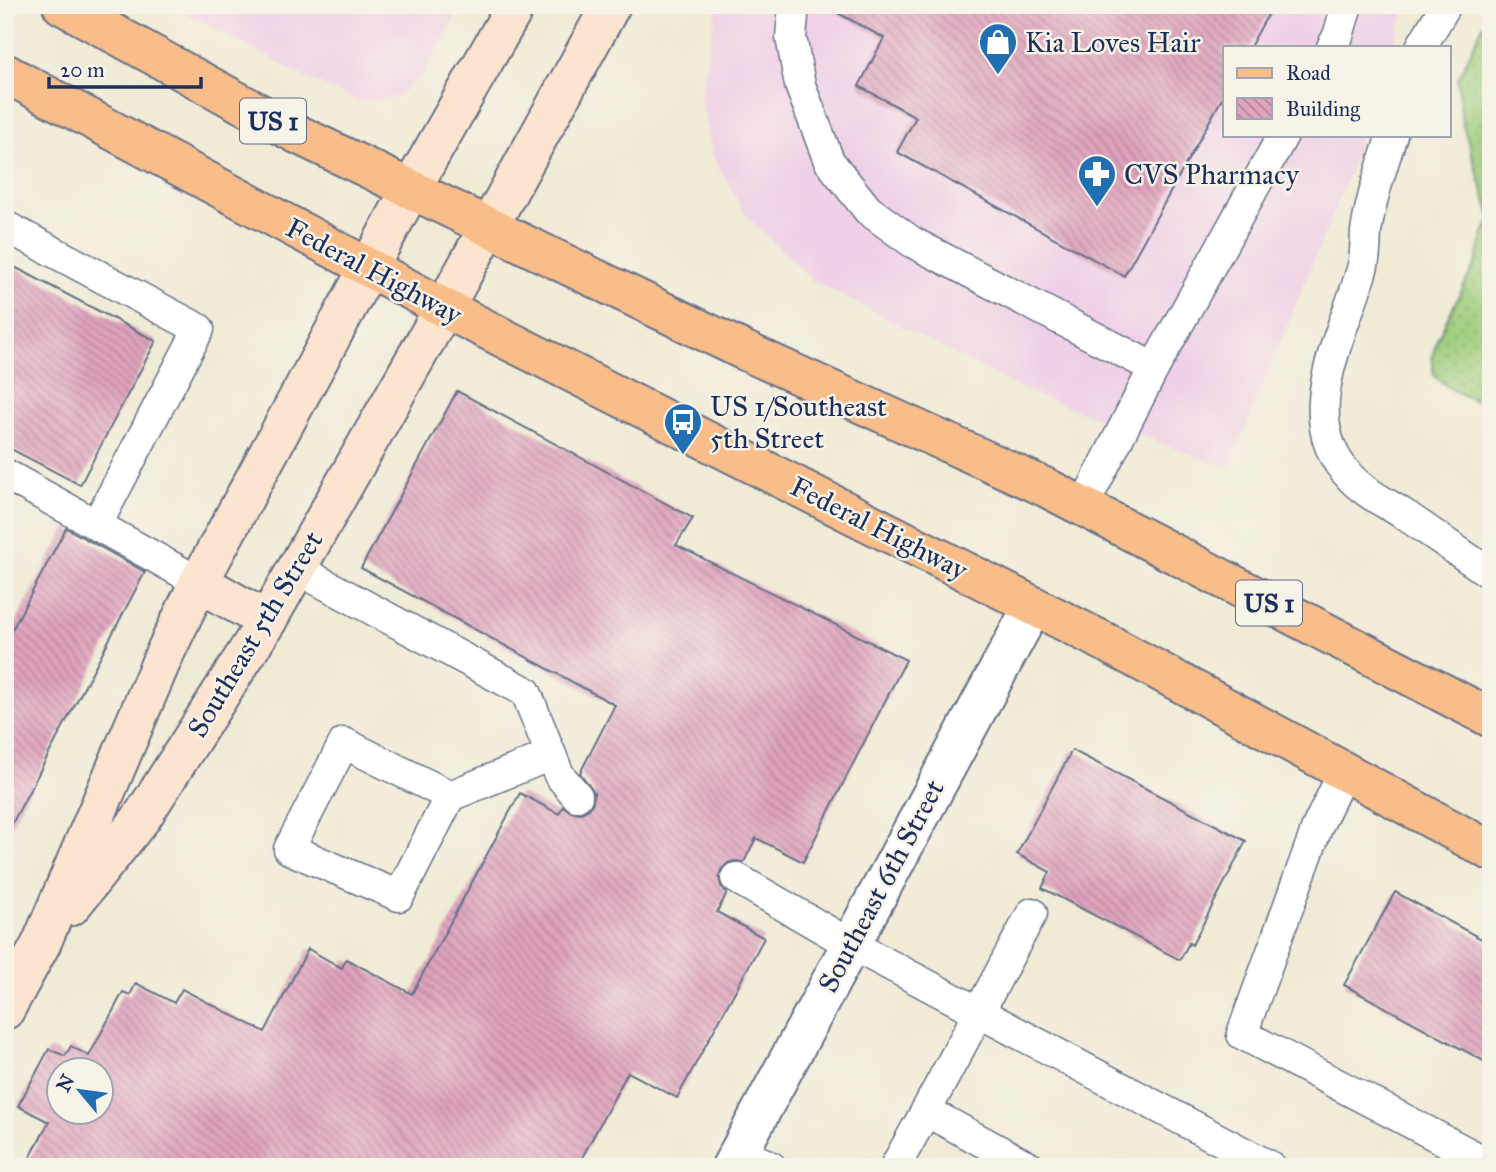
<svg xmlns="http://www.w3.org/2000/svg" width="1496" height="1172" font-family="'IM FELL Great Primer',serif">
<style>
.built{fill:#efd0e6}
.grass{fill:url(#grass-dots);stroke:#5c7e6c;stroke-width:2}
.building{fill:url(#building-back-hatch);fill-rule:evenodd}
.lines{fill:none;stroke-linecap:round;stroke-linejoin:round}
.service-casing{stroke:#667188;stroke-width:33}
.minor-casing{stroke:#667188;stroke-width:42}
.secondary-casing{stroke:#667188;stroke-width:42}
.primary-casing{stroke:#667188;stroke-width:42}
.service{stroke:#fff;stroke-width:30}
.minor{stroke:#fff;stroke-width:38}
.secondary{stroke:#fce5d0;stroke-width:38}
.primary{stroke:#f8bd89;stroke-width:38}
.labels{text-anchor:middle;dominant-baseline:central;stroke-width:5;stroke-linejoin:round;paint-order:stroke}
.shield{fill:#f7f3e8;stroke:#5d6a87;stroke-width:2}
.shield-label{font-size:26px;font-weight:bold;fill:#1b2f5e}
.poi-label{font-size:28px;fill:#1b2f5e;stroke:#f7f3e8;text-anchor:start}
.street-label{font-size:28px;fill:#1b2f5e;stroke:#f7f3e8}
</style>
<defs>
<pattern id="grass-dots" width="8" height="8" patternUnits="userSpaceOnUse" patternTransform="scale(1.75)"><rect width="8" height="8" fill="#9ecd7b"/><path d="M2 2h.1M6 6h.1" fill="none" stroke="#88b06d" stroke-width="1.8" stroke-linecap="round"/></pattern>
<pattern id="building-back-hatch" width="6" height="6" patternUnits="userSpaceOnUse" patternTransform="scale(1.75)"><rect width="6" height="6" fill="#dfa3bd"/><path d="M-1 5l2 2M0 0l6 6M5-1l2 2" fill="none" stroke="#b4859d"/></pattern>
</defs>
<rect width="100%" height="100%" fill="#f7f3e8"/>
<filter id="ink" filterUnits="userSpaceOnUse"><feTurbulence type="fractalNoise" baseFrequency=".0143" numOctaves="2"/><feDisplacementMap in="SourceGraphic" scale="14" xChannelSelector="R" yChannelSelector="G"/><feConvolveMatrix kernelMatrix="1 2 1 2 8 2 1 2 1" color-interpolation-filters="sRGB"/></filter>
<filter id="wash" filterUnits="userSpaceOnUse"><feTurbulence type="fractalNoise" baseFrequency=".00686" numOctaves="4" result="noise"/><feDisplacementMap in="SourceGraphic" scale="28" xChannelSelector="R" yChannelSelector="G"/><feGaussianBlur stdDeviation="1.57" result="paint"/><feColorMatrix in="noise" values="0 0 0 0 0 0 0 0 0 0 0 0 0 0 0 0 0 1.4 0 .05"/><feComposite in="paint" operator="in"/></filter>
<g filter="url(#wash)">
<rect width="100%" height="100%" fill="#f0ebd5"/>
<g class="built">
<polygon points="171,5 462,5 425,71 397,97 360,102 308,79"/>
<polygon points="717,5 1407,5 1392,47 1225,47 1225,135 1362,135 1344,186 1229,469 1019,388 812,280 745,215 714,158 700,98"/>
</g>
<g class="grass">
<polygon points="1491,8 1491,217 1462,122 1458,79"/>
<polygon points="1491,218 1491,396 1475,401 1449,388 1434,376 1432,358 1437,339 1476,262 1483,236"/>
</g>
<g id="blocks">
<g class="building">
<polygon points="823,5 1273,5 1250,47 1225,47 1225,93 1124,276 897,152 916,117 859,86 884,38"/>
<polygon points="5,262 156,341 80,485 5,446"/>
<path d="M457,391L693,518L676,545L906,660L803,862L756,838L744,862L735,861L728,863L721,870L719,877L721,886L727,893L717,912L764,938L677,1098L628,1072L577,1167H25L49,1122L18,1106L49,1049L65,1056L71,1046L89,1056L123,992L130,995L136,983L174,1003L182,989L265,1032L308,949L342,968L346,959L412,994L520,793L559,814L563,806L571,812L581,813L589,809L593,802L594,792L580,773L615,705L361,568ZM60,1070H102V1112H60Z"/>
<polygon points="66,528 145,572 5,837 5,643"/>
<polygon points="1072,750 1246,841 1192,945 1189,943 1180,960 1042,888 1050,872 1017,854"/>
<polygon points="1395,892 1491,944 1491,1065 1344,985"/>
</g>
</g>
</g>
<g filter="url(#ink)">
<use href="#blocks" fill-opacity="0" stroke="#667188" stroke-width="2"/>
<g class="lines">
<defs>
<g id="service">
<polyline points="794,5 791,37 800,85 829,161 868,210 912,242 1154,368"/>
<polyline points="1332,47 1338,36 1347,5"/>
<polyline points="1421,47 1446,5"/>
<path d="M1392,135C1382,167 1371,198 1366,232C1365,244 1366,257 1362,269C1344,335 1292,418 1351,478C1367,495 1389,504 1408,517C1436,536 1463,555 1491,574"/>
<polyline points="5,226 199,329 97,524"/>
<polyline points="5,474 199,582"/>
<polyline points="1083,507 1154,368 1283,135"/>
<polyline points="297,569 526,692 559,775 577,796"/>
<polygon points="344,743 450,796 399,896 289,849"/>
<polyline points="1344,771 1318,825 1242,1034 1491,1165"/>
<polyline points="450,796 551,755"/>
<polyline points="736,878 850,944 1271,1167"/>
<polyline points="739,1151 771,1167"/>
<polyline points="895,1167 926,1111"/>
<polyline points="1029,1167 926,1111 1032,913"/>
</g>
<polyline id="minor" points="731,1167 1033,606"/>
<g id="secondary">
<polyline points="199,582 267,621"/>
<polyline points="71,906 142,817 267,621 444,308 611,5"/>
<polyline points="5,1010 41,944 164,655 199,582 411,189 516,5"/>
</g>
<g id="primary">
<polyline points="62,5 297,134 743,350 1047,488 1491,718"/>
<polyline points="5,73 444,308 1107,643 1491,851"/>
</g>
</defs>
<use href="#service" class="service-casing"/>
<use href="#minor" class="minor-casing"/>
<use href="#secondary" class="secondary-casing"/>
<use href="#primary" class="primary-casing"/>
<use href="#service" class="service"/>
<use href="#minor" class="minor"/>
<use href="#secondary" class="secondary"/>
<use href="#primary" class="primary"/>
</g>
</g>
<defs>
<symbol id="shop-pin" viewBox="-11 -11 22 30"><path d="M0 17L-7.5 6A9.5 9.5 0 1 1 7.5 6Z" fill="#1f6fb2" stroke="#f7f3e8"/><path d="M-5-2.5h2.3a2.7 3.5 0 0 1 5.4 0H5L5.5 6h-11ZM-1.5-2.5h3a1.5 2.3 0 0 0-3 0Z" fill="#fff"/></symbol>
<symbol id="pharmacy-pin" viewBox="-11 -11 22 30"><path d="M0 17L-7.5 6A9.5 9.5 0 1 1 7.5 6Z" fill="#1f6fb2" stroke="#f7f3e8"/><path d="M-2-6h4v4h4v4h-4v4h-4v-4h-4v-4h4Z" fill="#fff"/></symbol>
<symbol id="bus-pin" viewBox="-11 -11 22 30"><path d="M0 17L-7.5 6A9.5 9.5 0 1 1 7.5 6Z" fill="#1f6fb2" stroke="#f7f3e8"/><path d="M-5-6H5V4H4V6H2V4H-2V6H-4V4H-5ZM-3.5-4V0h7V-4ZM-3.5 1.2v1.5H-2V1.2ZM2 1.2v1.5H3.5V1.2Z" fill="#fff"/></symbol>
</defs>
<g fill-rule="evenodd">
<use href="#shop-pin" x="976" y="20" width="44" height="60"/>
<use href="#pharmacy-pin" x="1075" y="152" width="44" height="60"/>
<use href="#bus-pin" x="661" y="400" width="44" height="60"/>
</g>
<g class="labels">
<g class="shield">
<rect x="240" y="98.5" width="66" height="45" rx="5"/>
<rect x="1236" y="580.5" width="66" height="45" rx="5"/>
</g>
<g class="shield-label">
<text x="273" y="121">US 1</text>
<text x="1269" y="603">US 1</text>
</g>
<g class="poi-label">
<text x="1025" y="42">Kia Loves Hair</text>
<text x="1124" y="174">CVS Pharmacy</text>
<text x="710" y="406">US 1/Southeast<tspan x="710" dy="32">5th Street</tspan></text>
</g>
<g class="street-label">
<text transform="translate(374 271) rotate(28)">Federal Highway</text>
<text transform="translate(879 528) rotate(27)">Federal Highway</text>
<text transform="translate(255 634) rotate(-59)">Southeast 5th Street</text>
<text transform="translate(881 886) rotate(-62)">Southeast 6th Street</text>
</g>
</g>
<rect width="1496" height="1172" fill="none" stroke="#f7f3e8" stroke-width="28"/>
<rect x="1223" y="46" width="228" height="91" fill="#f7f3e8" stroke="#9fa5b1" stroke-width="2"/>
<rect x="1237" y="68" width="35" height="10" fill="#f8bd89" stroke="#9fa5b1" stroke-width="2"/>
<text x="1286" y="80" font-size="21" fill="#1b2f5e">Road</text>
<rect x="1237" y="98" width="35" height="21" fill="url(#building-back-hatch)" stroke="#9fa5b1" stroke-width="2"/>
<text x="1286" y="116" font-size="21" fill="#1b2f5e">Building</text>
<g transform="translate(80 1091) rotate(299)"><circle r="33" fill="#f7f3e8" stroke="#9fa5b1" stroke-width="2"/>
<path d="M0-5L12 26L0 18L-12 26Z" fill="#1f6fb2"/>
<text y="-10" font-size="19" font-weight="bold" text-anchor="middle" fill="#1b2f5e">N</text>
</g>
<path d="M49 77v10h152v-10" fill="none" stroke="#1b2f5e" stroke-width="3.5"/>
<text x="60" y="77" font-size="21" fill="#1b2f5e" stroke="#f7f3e8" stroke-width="5" paint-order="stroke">20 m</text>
</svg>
